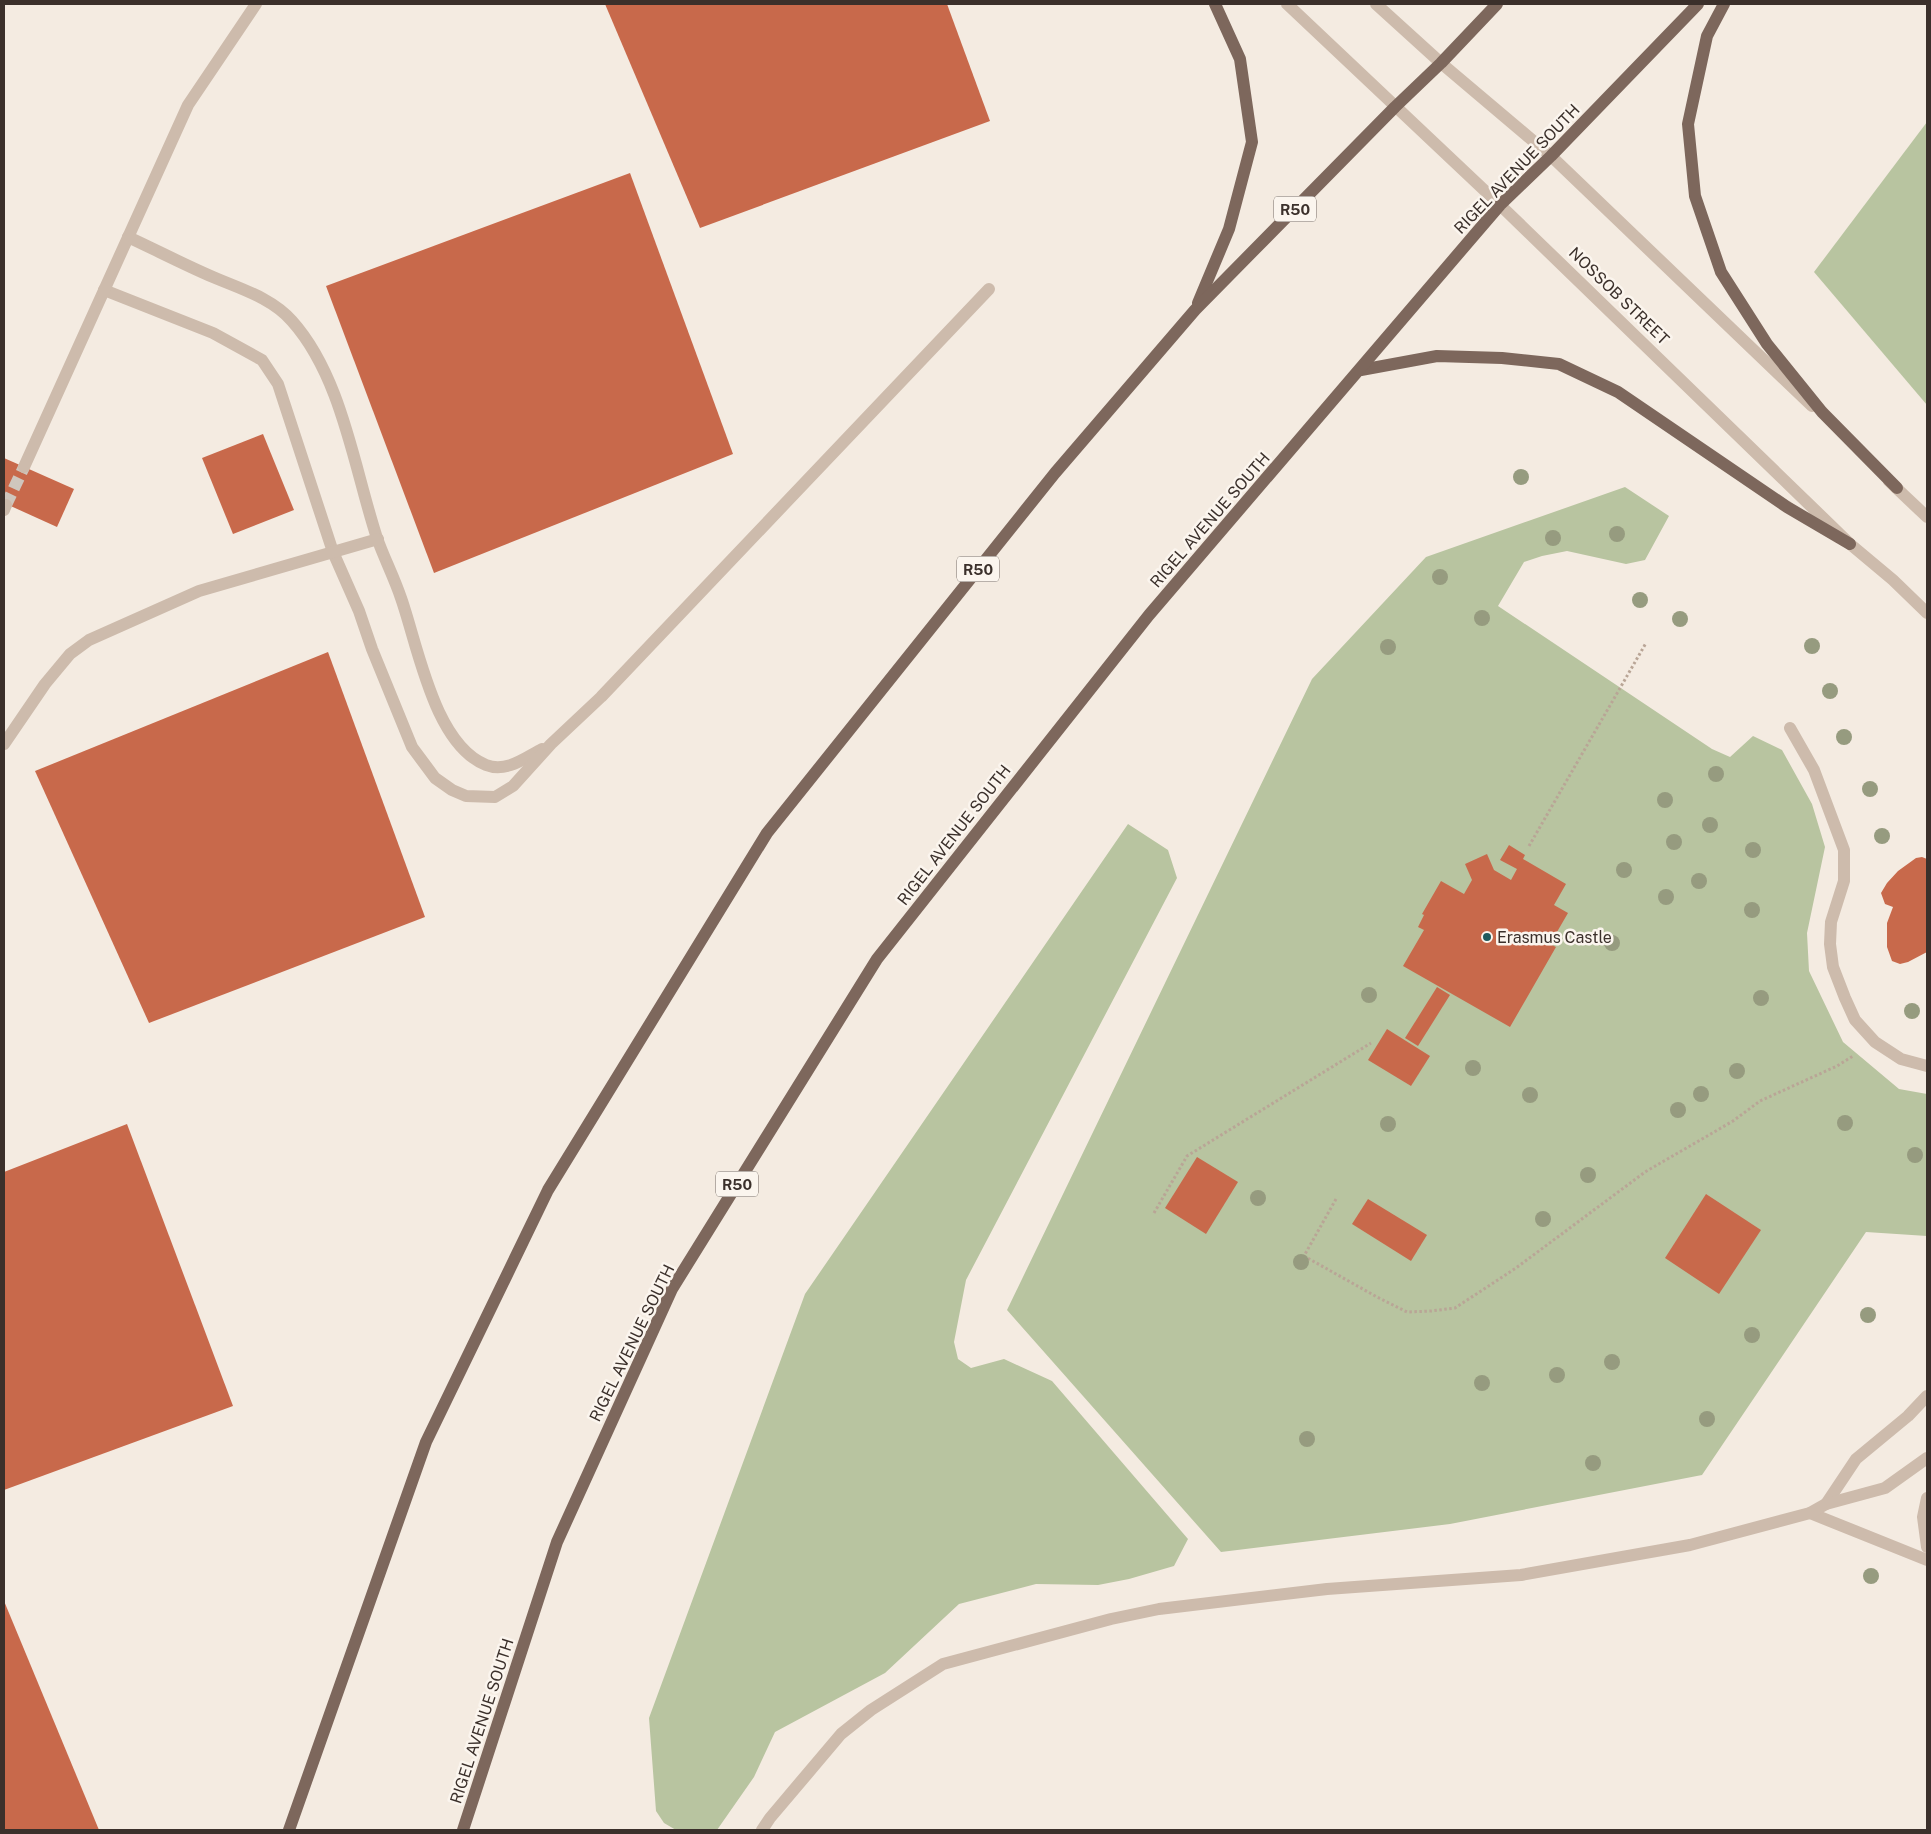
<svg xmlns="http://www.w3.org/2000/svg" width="1931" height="1834" font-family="'Public Sans',sans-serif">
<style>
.green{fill:#b8c4a0}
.building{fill:#c8694b}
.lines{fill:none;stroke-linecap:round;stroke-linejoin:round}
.minor-tunnel{stroke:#cfc6bd;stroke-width:12;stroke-dasharray:12 6;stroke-linecap:butt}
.path{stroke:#b9a596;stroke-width:3;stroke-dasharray:2.5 2.5;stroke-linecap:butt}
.minor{stroke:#cdbbac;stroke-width:12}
.major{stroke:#7d675c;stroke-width:12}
.tree{fill:#969b7f}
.poi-dot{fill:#1f5a5e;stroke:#fbf5ee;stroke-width:2}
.labels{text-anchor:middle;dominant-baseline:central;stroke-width:5;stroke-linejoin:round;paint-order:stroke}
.shield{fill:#fbf5ee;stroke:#756b66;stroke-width:1}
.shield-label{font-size:15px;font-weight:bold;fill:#3b302b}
.street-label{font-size:16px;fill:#3b302b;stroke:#fbf5ee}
.poi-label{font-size:16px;fill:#3b302b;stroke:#fbf5ee;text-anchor:start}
</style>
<rect width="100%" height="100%" fill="#f4ebe1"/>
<g class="green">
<polygon points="1927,122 1927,405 1814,272"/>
<polygon points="1625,487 1669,516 1645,560 1626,564 1567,551 1542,556 1524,562 1498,606 1712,749 1730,757 1753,736 1782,750 1812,804 1825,847 1807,933 1809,971 1843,1042 1899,1089 1927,1094 1927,1236 1866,1232 1702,1475 1450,1524 1221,1552 1007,1310 1312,679 1426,557"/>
<polygon points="1128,824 1168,850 1177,878 966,1280 954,1342 958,1359 971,1368 1004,1359 1052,1381 1188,1539 1174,1566 1129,1579 1098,1585 1036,1584 959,1604 885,1673 775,1732 754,1777 717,1830 676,1830 664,1823 656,1811 649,1718 805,1294"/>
</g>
<g class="building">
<polygon points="605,4 947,4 990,121 700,228"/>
<polygon points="630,173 733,454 434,573 326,286"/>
<polygon points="263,434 294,510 233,534 202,458"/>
<polygon points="4,458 74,489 57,527 4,503"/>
<polygon points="328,652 425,917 149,1023 35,771"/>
<polygon points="1509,845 1525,855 1523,859 1566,884 1554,905 1568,913 1550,944 1556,947 1510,1027 1403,966 1424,930 1418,927 1424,915 1422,914 1441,881 1464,894 1472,880 1465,864 1487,854 1494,870 1511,880 1517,869 1500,860"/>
<polygon points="1922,857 1927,859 1927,952 1908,962 1900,964 1892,961 1887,947 1887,923 1893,907 1885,904 1881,893 1887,883 1898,871 1916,858"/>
<polygon points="1437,987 1450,995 1418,1046 1405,1038"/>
<polygon points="1387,1029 1430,1056 1411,1086 1368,1060"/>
<polygon points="127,1124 233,1406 4,1490 4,1172"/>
<polygon points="1197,1157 1238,1182 1206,1234 1165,1208"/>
<polygon points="1706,1194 1761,1230 1719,1294 1665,1258"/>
<polygon points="1368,1199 1427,1235 1411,1261 1352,1224"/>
<polygon points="4,1601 99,1830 4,1830"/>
</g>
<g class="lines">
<polyline class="minor-tunnel" points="6,505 24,467"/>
<g class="path">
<polyline points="1529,846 1646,643"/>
<polyline points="1336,1199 1304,1256 1377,1297 1407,1312 1431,1311 1455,1308 1516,1268 1645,1172 1733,1121 1760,1101 1837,1066 1853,1056"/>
<polyline points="1154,1213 1187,1156 1371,1043"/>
</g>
<g class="minor">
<polyline points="1287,4 1500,205 1850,544 1893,580 1927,613"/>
<polyline points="1376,4 1441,63 1551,156 1812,406"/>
<path d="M128,237C156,250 185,265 213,277C241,289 272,298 292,321C342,377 354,468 377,538C384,558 394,577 401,598C418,646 434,744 486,765C506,773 525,758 542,749"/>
<polyline points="104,290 213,333 262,360 278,384 333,552 359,611 372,649 412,747 435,778 452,790 466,796 495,797 513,786 551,744 601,697 989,289"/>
<polyline points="24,467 188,105 256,4"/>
<polyline points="1889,481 1927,517"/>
<polyline points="4,510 6,505"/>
<polyline points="1790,728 1814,770 1844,850 1844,881 1831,922 1830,944 1833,967 1845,998 1855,1020 1875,1042 1901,1059 1927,1066"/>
<polyline points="4,744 45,684 70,654 89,640 199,591 378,539"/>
<polyline points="1927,1498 1923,1517 1927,1547"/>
<polyline points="1826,1504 1856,1459 1908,1416 1927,1396"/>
<polyline points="1810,1513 1927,1560"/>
<polyline points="762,1830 770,1818 841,1734 871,1710 943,1664 1111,1619 1159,1609 1327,1589 1521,1575 1690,1545 1810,1513 1826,1504 1885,1488 1927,1458"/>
</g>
<g class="major">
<polyline points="1724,4 1707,36 1688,124 1695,196 1721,272 1767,344 1822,412 1897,488"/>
<polyline points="1198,303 1229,229 1252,142 1240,59 1215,4"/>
<polyline points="1361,370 1437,356 1502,358 1559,364 1618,392 1787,507 1850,544"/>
<polyline points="289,1830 426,1442 548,1190 767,833 1055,473 1195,310 1395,107 1441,63 1497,4"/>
<polyline points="463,1830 557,1542 672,1289 877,959 1149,615 1500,205 1551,156 1698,4"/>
</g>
</g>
<g class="tree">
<circle cx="1521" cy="477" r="8"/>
<circle cx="1617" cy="534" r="8"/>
<circle cx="1553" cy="538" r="8"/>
<circle cx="1440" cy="577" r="8"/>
<circle cx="1640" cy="600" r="8"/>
<circle cx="1482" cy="618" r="8"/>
<circle cx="1680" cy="619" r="8"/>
<circle cx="1812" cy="646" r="8"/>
<circle cx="1388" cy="647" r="8"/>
<circle cx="1830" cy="691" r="8"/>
<circle cx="1844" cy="737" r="8"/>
<circle cx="1716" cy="774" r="8"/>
<circle cx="1870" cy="789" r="8"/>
<circle cx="1665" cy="800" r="8"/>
<circle cx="1710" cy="825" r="8"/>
<circle cx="1882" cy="836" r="8"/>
<circle cx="1674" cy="842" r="8"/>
<circle cx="1753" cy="850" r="8"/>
<circle cx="1624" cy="870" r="8"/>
<circle cx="1699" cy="881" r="8"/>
<circle cx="1666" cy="897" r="8"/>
<circle cx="1752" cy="910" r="8"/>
<circle cx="1612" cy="943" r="8"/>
<circle cx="1369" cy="995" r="8"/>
<circle cx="1761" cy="998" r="8"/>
<circle cx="1912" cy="1011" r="8"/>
<circle cx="1473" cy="1068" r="8"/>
<circle cx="1737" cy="1071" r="8"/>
<circle cx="1701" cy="1094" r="8"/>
<circle cx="1530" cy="1095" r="8"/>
<circle cx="1678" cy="1110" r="8"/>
<circle cx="1845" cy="1123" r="8"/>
<circle cx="1388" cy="1124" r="8"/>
<circle cx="1915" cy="1155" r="8"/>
<circle cx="1588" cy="1175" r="8"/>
<circle cx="1258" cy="1198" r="8"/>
<circle cx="1543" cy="1219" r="8"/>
<circle cx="1301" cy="1262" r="8"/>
<circle cx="1868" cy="1315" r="8"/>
<circle cx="1752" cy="1335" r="8"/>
<circle cx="1612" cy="1362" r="8"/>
<circle cx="1557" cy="1375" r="8"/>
<circle cx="1482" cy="1383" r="8"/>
<circle cx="1707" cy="1419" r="8"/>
<circle cx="1307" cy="1439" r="8"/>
<circle cx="1593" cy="1463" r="8"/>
<circle cx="1871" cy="1576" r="8"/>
</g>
<circle class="poi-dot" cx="1487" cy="937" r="5"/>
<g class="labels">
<g class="shield">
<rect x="1274" y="196.5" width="42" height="25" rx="4"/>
<rect x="957" y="556.5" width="42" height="25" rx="4"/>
<rect x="716" y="1171.5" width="42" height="25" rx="4"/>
</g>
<g class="shield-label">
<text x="1295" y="209">R50</text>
<text x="978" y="569">R50</text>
<text x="737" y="1184">R50</text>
</g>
<g class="street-label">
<text transform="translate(1517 169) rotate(-46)">RIGEL AVENUE SOUTH</text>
<text transform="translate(1619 296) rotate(44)">NOSSOB STREET</text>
<text transform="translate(1210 520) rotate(-49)">RIGEL AVENUE SOUTH</text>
<text transform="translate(954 835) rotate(-52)">RIGEL AVENUE SOUTH</text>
<text transform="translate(632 1343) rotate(-64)">RIGEL AVENUE SOUTH</text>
<text transform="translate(482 1721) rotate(-72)">RIGEL AVENUE SOUTH</text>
</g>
<g class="poi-label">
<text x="1497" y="937">Erasmus Castle</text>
</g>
</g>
<rect width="1931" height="1834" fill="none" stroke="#3b302b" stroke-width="10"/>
</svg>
